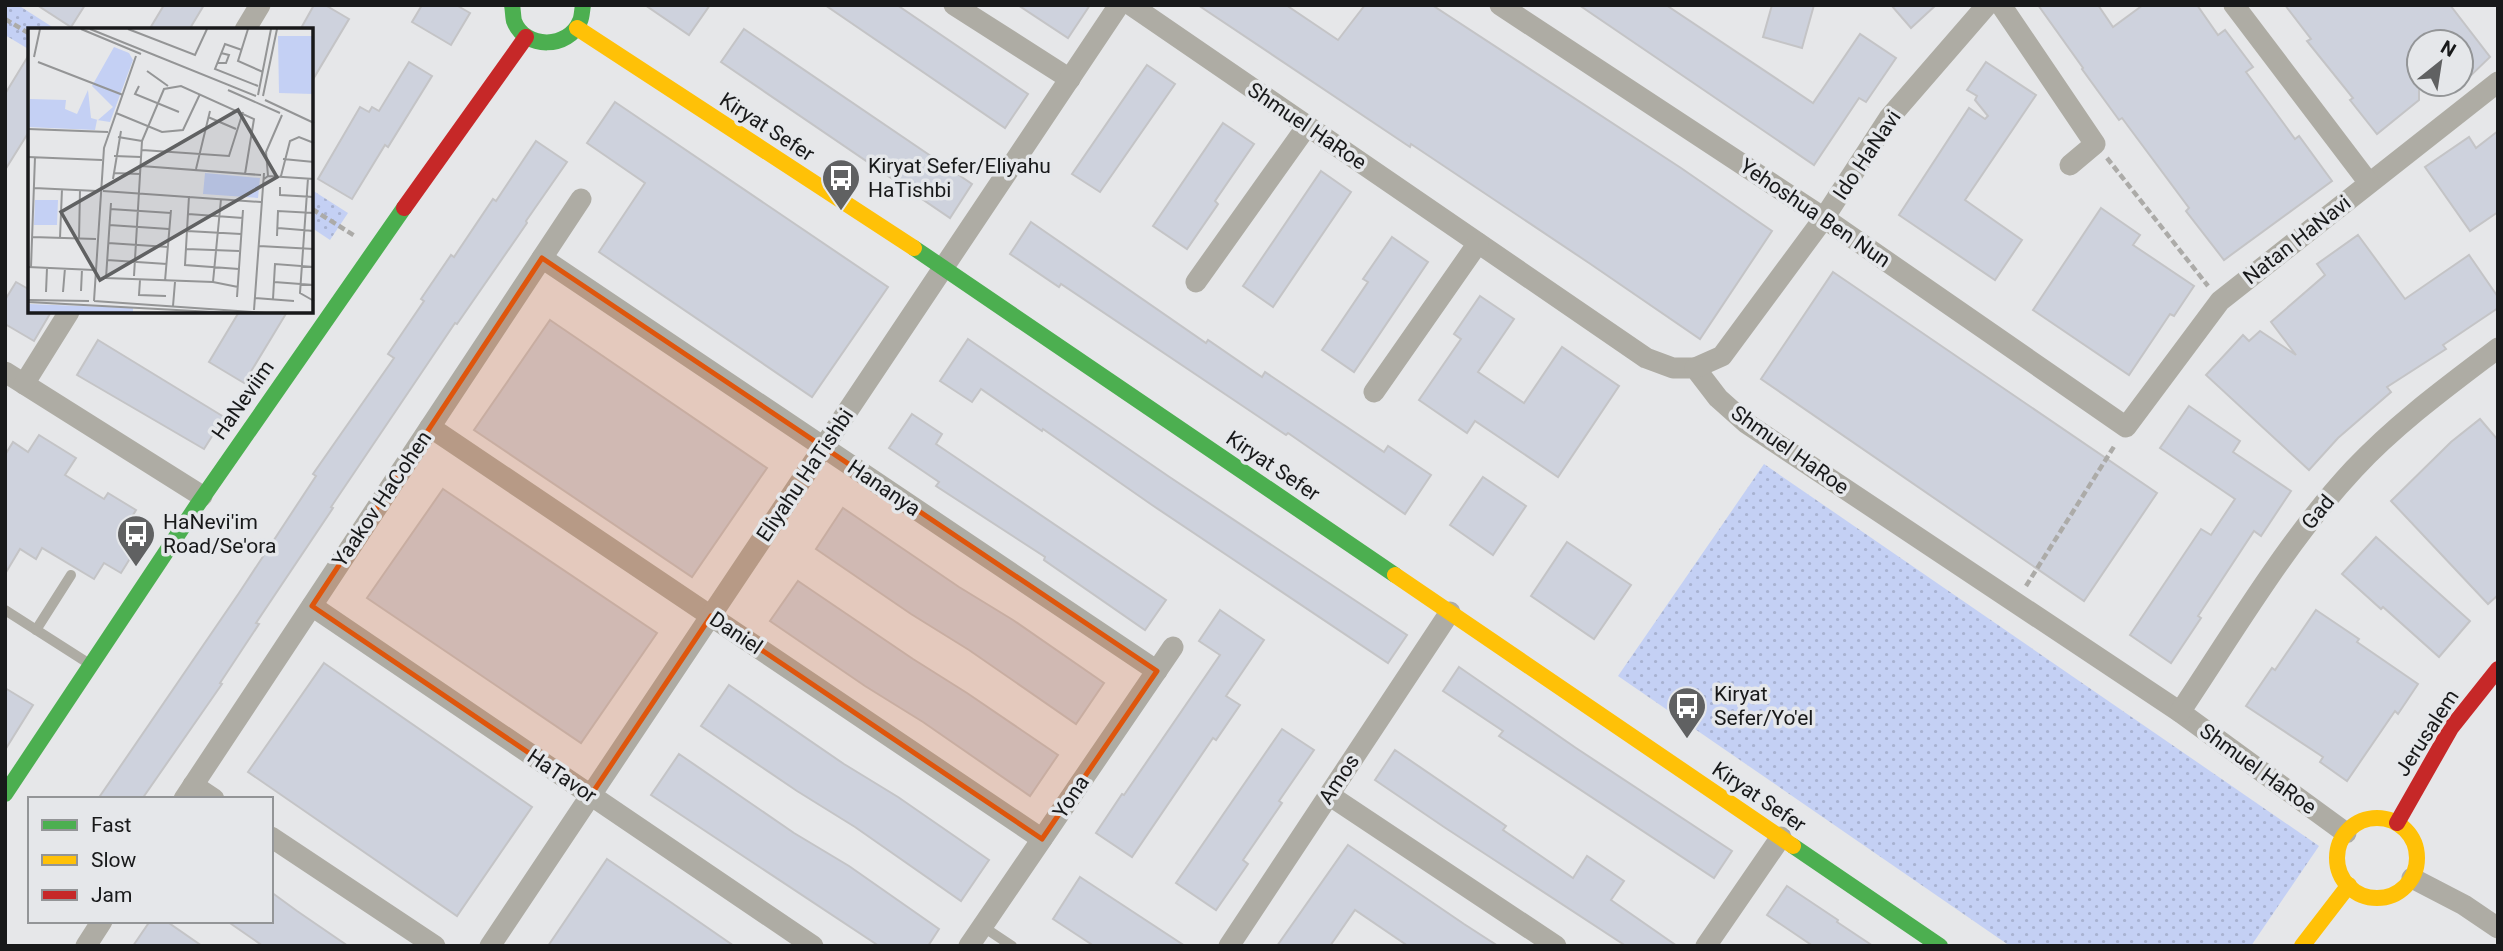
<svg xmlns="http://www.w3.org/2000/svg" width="2503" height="951" font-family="Roboto,sans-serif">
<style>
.grass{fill:url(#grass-dots)}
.building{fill:#ced2dd;stroke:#c4c4c6;stroke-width:2}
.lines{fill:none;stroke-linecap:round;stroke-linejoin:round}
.path{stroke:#acaba8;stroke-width:4.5;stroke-dasharray:7 3.5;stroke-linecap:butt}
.lane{stroke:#aeaca4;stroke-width:10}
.street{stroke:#aeaca4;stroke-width:21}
.fast{stroke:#4caf50;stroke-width:16}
.slow{stroke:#ffc107;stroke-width:16}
.jam{stroke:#c62828;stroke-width:16}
.marked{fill:#de560d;fill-opacity:0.2;stroke:#de560d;stroke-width:5;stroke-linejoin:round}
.labels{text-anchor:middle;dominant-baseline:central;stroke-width:7;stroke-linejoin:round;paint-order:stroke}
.street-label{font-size:21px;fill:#18191a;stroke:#e5e7ea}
.poi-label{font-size:21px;fill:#18191a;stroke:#e5e7ea;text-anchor:start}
.inset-road{fill:none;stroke:#949596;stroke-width:2}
.view{fill:#606162;fill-opacity:0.15;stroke:#606162;stroke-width:3.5}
.inset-edge{fill:none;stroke:#18191a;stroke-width:3.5}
</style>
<defs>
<pattern id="grass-dots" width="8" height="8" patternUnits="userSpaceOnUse" patternTransform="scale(1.75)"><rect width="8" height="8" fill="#c4d0f4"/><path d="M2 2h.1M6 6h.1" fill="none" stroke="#a8b2d1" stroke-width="1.8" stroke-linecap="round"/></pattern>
</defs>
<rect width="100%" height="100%" fill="#e6e7e9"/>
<g class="grass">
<polygon points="5,5 18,5 57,30 30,30 30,50 5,35"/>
<polygon points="312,190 348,213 330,240 312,228"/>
<polygon points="1764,464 2319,846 2251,946 2010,946 1618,676"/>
</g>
<g class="building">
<polygon points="37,5 85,5 71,27"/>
<polygon points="164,5 204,5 189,30 149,30"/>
<polygon points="314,5 325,5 349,19 312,81 312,30 300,30"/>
<polygon points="422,5 456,5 470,13 451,45 412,22"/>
<polygon points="645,5 710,5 689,35"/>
<polygon points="825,5 897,5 1028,94 1005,128"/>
<polygon points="1018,5 1090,5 1068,38"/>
<polygon points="1198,5 1286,5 1338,40 1365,5 1432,5 1681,168 1772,231 1700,339 1589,263 1411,144 1410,147"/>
<polygon points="1579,5 1666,5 1813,103 1860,34 1896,58 1866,102 1859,98 1814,165"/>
<polygon points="1772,5 1814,5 1802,48 1763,37"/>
<polygon points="1891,5 1936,5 1911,28"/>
<polygon points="2038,5 2098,5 2113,27 2143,5 2197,5 2218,35 2225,30 2253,67 2246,72 2295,139 2299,136 2332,181 2224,260 2186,211 2189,208 2122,118 2119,120 2082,69 2083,68"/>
<polygon points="2285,5 2450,5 2490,57 2461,85 2461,42 2419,42 2419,100 2377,134 2350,100 2353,98 2307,41 2311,39"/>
<polygon points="744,29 972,184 950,218 721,62"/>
<polygon points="30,53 30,130 5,170 5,94"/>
<polygon points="409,62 432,76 388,147 385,145 352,199 318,179 360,107 369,112 372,107 379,111"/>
<polygon points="1986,62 2036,95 1965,200 2022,240 1995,280 1899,215 1969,108 1985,119 1988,116 1975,100 1977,96 1967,90"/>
<polygon points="1147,65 1175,84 1100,192 1072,174"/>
<polygon points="615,102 888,287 812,397 599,252 645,183 587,143"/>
<polygon points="1223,123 1254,144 1215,201 1218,204 1187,249 1153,226"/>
<polygon points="2498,131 2498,212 2470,231 2425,167 2469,137 2476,148"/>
<polygon points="536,141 567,162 526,221 527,223 457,324 455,323 331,507 333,508 256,623 259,624 220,683 222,684 142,799 98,799 239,593 316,476 313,474 394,358 388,354 424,301 421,299 451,255 454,257 493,199 496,201"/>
<polygon points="1321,171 1351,192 1273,307 1243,286"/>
<polygon points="2101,208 2140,235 2133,245 2194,286 2174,316 2170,314 2129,375 2033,310"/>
<polygon points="1031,222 1206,343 1208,340 1262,377 1265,372 1384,452 1388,446 1431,475 1405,514 1288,433 1286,435 1061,284 1059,287 1010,254"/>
<polygon points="2358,235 2405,299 2469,255 2498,297 2498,308 2443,345 2446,349 2387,387 2391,392 2338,438 2309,470 2206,375 2243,335 2249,341 2260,331 2296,355 2271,322 2325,275 2317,264"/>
<polygon points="1392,237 1428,262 1354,372 1322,350 1368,282 1363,279"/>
<polygon points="1833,272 2157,493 2084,601 1761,379"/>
<polygon points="16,282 30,290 30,312 51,312 34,341 5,324 5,300"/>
<polygon points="1480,296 1514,319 1478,372 1524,403 1562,347 1619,386 1558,477 1475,421 1467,433 1419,400 1461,339 1454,334"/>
<polygon points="239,312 287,312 244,383 209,362"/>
<polygon points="550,320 767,468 692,577 474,430"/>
<polygon points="968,339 1171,478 1407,635 1388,663 1152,505 1043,429 1042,431 981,389 972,402 940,381"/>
<polygon points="98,340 224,417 204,449 77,375"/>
<polygon points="2189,406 2240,441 2233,452 2291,491 2261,536 2254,531 2198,616 2201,618 2171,663 2130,635 2201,529 2211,535 2235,499 2160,448"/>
<polygon points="912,414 942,434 936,444 1166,600 1145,630 1044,560 1045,557 936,486 939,482 889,448"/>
<polygon points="2480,419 2498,440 2498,595 2488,604 2391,501 2451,442"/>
<polygon points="39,435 76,458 65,475 104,499 108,493 136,510 127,525 144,536 121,573 104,563 94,579 42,548 36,559 20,549 5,574 5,455 13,442 28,452"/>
<polygon points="1483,477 1526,506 1493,555 1450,525"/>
<polygon points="443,489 657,633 581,743 367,598"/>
<polygon points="843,508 959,587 1013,620 1104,683 1076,724 969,650 911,614 816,549"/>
<polygon points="2376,537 2470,621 2439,657 2383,607 2381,609 2342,574"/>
<polygon points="1567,542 1631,585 1594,639 1531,596"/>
<polygon points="798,581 913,659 967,693 1058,755 1030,796 923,722 865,686 770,621"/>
<polygon points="1220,610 1264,640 1226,696 1240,705 1216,740 1213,738 1132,857 1096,833 1122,794 1124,795 1220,655 1199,641"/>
<polygon points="2316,610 2359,639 2357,642 2418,684 2398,714 2395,711 2347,781 2320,762 2323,757 2246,706 2272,668 2275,670"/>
<polygon points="324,663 532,807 457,916 248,772"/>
<polygon points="1459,667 1576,748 1732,851 1714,878 1499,736 1503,731 1443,691"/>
<polygon points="729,685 844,764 898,797 989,860 961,901 855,827 797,791 701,726"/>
<polygon points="5,688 33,705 5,750"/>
<polygon points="1282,729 1314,750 1279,801 1282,803 1243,860 1248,864 1216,910 1176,883"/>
<polygon points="1395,750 1506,826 1503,830 1573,878 1587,856 1624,881 1611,900 1677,946 1626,946 1444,827 1375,780"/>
<polygon points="679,754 794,833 849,866 939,929 928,946 879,946 651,795"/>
<polygon points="1348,845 1464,924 1498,946 1408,946 1355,910 1330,946 1277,946"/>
<polygon points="607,859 669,901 734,946 548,946"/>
<polygon points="1080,877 1185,946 1094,946 1053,919"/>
<polygon points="1787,886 1838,920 1837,922 1873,946 1813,946 1767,915"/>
<polygon points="271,892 297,911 348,946 263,946 227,921 271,921"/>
<polygon points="150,921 166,921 202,946 133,946"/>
</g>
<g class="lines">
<g class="path">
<polyline points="5,19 30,34"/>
<polyline points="2107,158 2208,286"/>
<polyline points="312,209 355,236"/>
<polyline points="2026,586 2115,445"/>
</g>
<g class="lane">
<polyline points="5,610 88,663"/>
<polyline points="36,630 71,575"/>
<polyline points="982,926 1012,946"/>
</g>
<g class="street">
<polyline points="954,5 1070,79"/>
<polyline points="1131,5 1646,358 1673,368 1695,368 1718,398 1746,423 2180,712 2346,833"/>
<polyline points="1500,5 1824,218 2126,427 2220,301 2498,82"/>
<polyline points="2001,5 2095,144 2070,165"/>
<polyline points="2234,5 2369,183"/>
<polyline points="245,30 260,5"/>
<polyline points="542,258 1157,671"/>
<polyline points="1196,282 1307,126"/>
<polyline points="1695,368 1722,356 1824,218 1889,118 1987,5"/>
<polyline points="5,372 202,496"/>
<polyline points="24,384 69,312"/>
<polyline points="1374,392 1478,243"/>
<polyline points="430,427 1042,839"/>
<polyline points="312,606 813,946"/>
<path d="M2180,712C2235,630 2286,542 2354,469C2397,423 2448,386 2498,348"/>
<polyline points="193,785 214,799"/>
<polyline points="1329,795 1556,946"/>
<polyline points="184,799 581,199"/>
<polyline points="271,837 435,946"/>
<polyline points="2412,878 2464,905 2498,928"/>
<polyline points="86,946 102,921"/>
<polyline points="490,946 1119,5"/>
<polyline points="969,946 1173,647"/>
<polyline points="1229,946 1450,612"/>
<polyline points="1706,946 1781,837"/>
</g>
<g class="fast">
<path d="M512,5C513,10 513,17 514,21C525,50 569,49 580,21C582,17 582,10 583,5"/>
<polyline points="914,248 1395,575"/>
<polyline points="5,794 196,507 404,208"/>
<polyline points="1793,846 1940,946"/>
</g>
<g class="slow">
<polyline points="577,28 914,248"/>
<polyline points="1395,575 1793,846"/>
<circle cx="2377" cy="858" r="40"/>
<polyline points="2302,946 2349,885"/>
</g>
<g class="jam">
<polyline points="404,208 526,37"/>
<polyline points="2397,823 2451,728 2498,669"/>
</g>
</g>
<path class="marked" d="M542,258L1157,671L1042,839L711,616L591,795L312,606Z"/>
<defs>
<symbol id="bus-pin" viewBox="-11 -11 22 30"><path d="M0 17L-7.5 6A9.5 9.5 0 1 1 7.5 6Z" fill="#606162" stroke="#e5e7ea"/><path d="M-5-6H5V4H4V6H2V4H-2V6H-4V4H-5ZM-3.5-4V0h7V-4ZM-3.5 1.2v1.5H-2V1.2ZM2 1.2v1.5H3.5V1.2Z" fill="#fff"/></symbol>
</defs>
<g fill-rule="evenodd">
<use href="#bus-pin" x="819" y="156" width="44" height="60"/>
<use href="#bus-pin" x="114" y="512" width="44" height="60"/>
<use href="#bus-pin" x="1665" y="684" width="44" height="60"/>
</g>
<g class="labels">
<g class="street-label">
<text transform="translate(1307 126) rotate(34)">Shmuel HaRoe</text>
<text transform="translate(767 127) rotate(33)">Kiryat Sefer</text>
<text transform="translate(1867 155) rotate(-56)">Ido HaNavi</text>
<text transform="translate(1815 213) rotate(34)">Yehoshua Ben Nun</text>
<text transform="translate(2297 240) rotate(-38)">Natan HaNavi</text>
<text transform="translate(243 400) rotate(-55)">HaNeviim</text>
<text transform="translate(1790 450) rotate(35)">Shmuel HaRoe</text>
<text transform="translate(1273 466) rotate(34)">Kiryat Sefer</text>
<text transform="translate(805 475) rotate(-56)">Eliyahu HaTishbi</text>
<text transform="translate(884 488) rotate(34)">Hananya</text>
<text transform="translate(382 499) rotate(-56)">Yaakov HaCohen</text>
<text transform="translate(2318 512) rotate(-50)">Gad</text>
<text transform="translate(736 633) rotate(34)">Daniel</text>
<text transform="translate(2427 733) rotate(-57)">Jerusalem</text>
<text transform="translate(2258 769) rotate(36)">Shmuel HaRoe</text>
<text transform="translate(562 776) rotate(34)">HaTavor</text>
<text transform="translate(1339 779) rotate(-56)">Amos</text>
<text transform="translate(1071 797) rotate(-56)">Yona</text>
<text transform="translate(1759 797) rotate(34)">Kiryat Sefer</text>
</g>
<g class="poi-label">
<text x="868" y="166">Kiryat Sefer/Eliyahu<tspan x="868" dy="24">HaTishbi</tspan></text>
<text x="163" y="522">HaNevi'im<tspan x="163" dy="24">Road/Se'ora</tspan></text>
<text x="1714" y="694">Kiryat<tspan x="1714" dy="24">Sefer/Yo'el</tspan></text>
</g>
</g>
<g transform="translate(28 28)">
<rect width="285" height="285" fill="#e6e7e9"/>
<path d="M86,19L101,25L105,32L82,94L69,92L67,102L0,99L2,71L38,72L37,81L49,86L60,62L63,90L70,92L85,79L64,58ZM177,145L232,150L230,170L175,166ZM7,172H30L29,197H6ZM0,276L105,280V285H0Z" fill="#c4d0f4"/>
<path d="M250,8H285V66L251,65Z" fill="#c4d0f4"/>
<path class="inset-road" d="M53,1L113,26M62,1L228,68M100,1L167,27L179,1M220,1L210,33L235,44M214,22L197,16L187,41L230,58M6,29L12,1M10,34L95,67M190,35H198L201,27L193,25M119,43L140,58M111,58L107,66L151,84M200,62L252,85M230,67L243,1M235,68L249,1M237,72L286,95M88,85L134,104L155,102L172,66M180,89L208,101M0,101L80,104M90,109L114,113M114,122L201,128L215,84M86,128L113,129M0,129L74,132M255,131L286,134M113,138L233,147M168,141L182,83M86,145L112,146M240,148L286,151M253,148L262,113L271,109L286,115M280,150L272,265L286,273M85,151L93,103M236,151L240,148L238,124L254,87M252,159V167L286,169M6,160L69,163M75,163L233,174M161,168L157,237L211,241M83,175L78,250L185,254L210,259M82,181L143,185M160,186L215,190M81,197L141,201M250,200L286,203M159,203L213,206M249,208L250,183L286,185M4,209L68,211M32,210L34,161M51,211L52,162M80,215L140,219M231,218L286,221M158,221L211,223M79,232L139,236M0,239L66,242M3,239L7,129M106,248L114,113L136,61L153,58L226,91L217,146M112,252L111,267L138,268M137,253L143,182M185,254L193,171M246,254L286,257M53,263L54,241M18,264L19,240M35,264L37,240M209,269L215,182M227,270L266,273M245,271L247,236L286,239M0,272L61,273M66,273L76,120L108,28M66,273L238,285M0,274L204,285M145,278L147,254M226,282L236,145"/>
<path class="view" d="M210,82L249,149L72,252L33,184Z"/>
<rect width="285" height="285" class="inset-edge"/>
</g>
<rect width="2503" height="951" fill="none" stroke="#18191a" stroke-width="14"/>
<rect x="28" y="797" width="245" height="126" fill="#e5e7ea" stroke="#939597" stroke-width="2"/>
<rect x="42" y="820" width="35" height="10" fill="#4caf50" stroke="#939597" stroke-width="2"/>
<text x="91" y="832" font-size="21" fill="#18191a">Fast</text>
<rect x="42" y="855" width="35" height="10" fill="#ffc107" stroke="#939597" stroke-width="2"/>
<text x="91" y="867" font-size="21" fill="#18191a">Slow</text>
<rect x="42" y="890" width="35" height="10" fill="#c62828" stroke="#939597" stroke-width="2"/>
<text x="91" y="902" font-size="21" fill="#18191a">Jam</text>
<g transform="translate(2440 63) rotate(30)"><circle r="33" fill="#e5e7ea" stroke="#939597" stroke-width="2"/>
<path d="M0-5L12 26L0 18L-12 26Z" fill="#606162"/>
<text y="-10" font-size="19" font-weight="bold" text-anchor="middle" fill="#18191a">N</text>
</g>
</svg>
